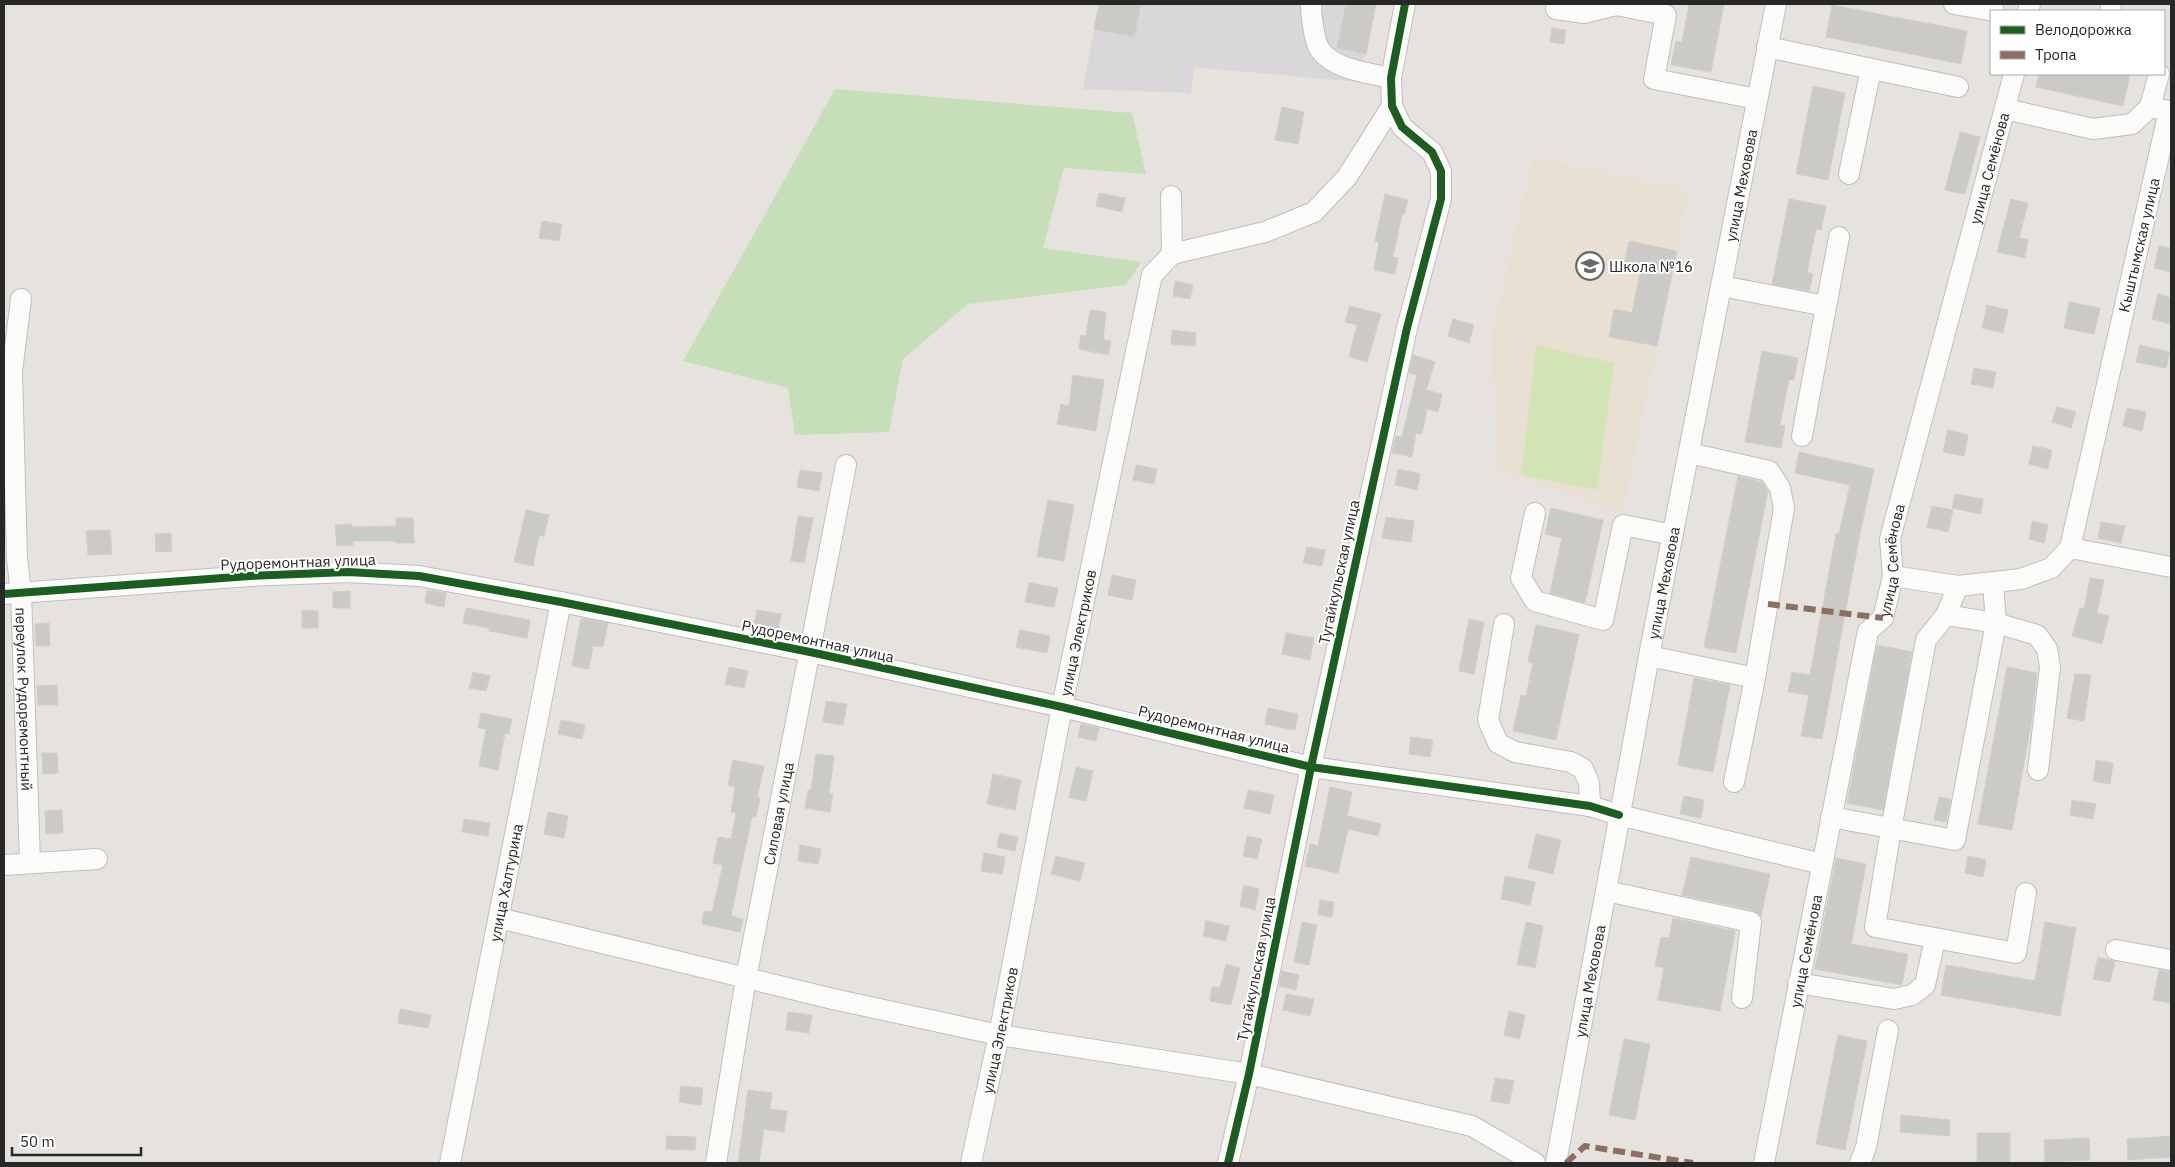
<svg xmlns="http://www.w3.org/2000/svg" width="2175" height="1167" font-family="'IBM Plex Sans',sans-serif">
<style>
.industrial{fill:#d9d7d9}
.education{fill:#e8e1d3}
.green{fill:#c7dfb8}
.pitch{fill:#d2e3b6}
.building{fill:#cccac7;stroke:#d1ceca}
.lines{fill:none;stroke-linecap:round;stroke-linejoin:round}
.minor-casing{stroke:#c0bebf;stroke-width:22}
.minor{stroke:#fbfbfa;stroke-width:20}
.quiet{stroke:#8d6e63;stroke-width:6;stroke-dasharray:12 6;stroke-linecap:butt}
.cycleway-casing{stroke:#fff;stroke-width:11}
.cycleway{stroke:#1b5e20;stroke-width:8}
.labels{text-anchor:middle;dominant-baseline:central;stroke-width:4;stroke-linejoin:round;paint-order:stroke}
.street-label{font-size:15px;fill:#272727;stroke:#fff}
.poi-label{font-size:15px;fill:#272727;stroke:#fff;text-anchor:start}
</style>
<rect width="100%" height="100%" fill="#e6e2de"/>
<polygon class="industrial" points="1099,4 1376,4 1358,82 1194,67 1191,93 1083,89"/>
<polygon class="education" points="1533,157 1688,192 1623,513 1498,471 1491,339"/>
<polygon class="green" points="835,89 1132,113 1146,174 1064,168 1043,248 1141,262 1126,285 968,304 903,359 889,432 795,435 788,388 683,361"/>
<polygon class="pitch" points="1536,345 1614,363 1597,490 1521,475"/>
<g class="building">
<polygon points="1099,4 1141,4 1134,37 1094,29"/>
<polygon points="1346,4 1376,4 1366,54 1337,48"/>
<polygon points="1689,4 1724,4 1711,72 1671,65 1676,41 1682,42"/>
<polygon points="1832,5 1967,31 1961,64 1826,37"/>
<polygon points="1552,28 1566,30 1564,44 1550,42"/>
<polygon points="2039,74 2130,74 2123,106 2036,87"/>
<polygon points="1813,86 1845,93 1828,180 1796,174"/>
<polygon points="1282,107 1304,112 1298,144 1275,140"/>
<polygon points="1960,132 1980,137 1965,194 1945,190"/>
<polygon points="1099,193 1125,198 1122,212 1096,206"/>
<polygon points="1385,194 1408,200 1404,215 1402,214 1393,257 1398,258 1395,274 1374,270 1379,242 1375,241"/>
<polygon points="1789,199 1826,206 1821,230 1816,229 1807,272 1813,274 1809,291 1772,284"/>
<polygon points="2011,199 2028,203 2019,238 2028,240 2025,258 1997,252"/>
<polygon points="542,221 562,224 559,241 539,238"/>
<polygon points="1629,241 1677,251 1657,346 1609,337 1614,309 1632,313 1640,272 1623,269"/>
<polygon points="2159,246 2171,248 2171,272 2154,268"/>
<polygon points="1175,281 1193,285 1190,299 1173,296"/>
<polygon points="2158,294 2171,298 2171,324 2152,319"/>
<polygon points="2069,302 2100,308 2094,334 2064,328"/>
<polygon points="1987,305 2008,310 2003,333 1982,328"/>
<polygon points="1350,306 1381,314 1367,362 1349,357 1357,325 1345,322"/>
<polygon points="1090,310 1106,312 1103,339 1111,341 1108,355 1079,349 1081,335 1086,336"/>
<polygon points="1453,319 1474,325 1469,343 1448,336"/>
<polygon points="1172,330 1196,333 1195,346 1171,344"/>
<polygon points="2140,345 2170,352 2166,368 2136,362"/>
<polygon points="1762,351 1798,358 1794,380 1789,379 1780,425 1785,426 1781,448 1745,442"/>
<polygon points="1413,355 1435,362 1426,390 1442,394 1438,412 1427,409 1422,434 1416,433 1412,457 1392,453 1396,436 1402,437 1417,375 1409,373"/>
<polygon points="1974,368 1996,372 1993,388 1971,384"/>
<polygon points="1073,375 1104,380 1096,431 1057,424 1061,404 1069,406"/>
<polygon points="2057,407 2076,412 2071,428 2052,422"/>
<polygon points="2127,408 2146,412 2142,431 2123,426"/>
<polygon points="1948,430 1968,435 1964,456 1943,452"/>
<polygon points="2033,446 2052,450 2048,469 2029,464"/>
<polygon points="1799,452 1874,469 1859,538 1822,739 1801,736 1809,695 1788,692 1792,672 1810,675 1836,534 1839,534 1850,485 1795,473"/>
<polygon points="1136,465 1157,469 1154,484 1133,480"/>
<polygon points="1398,469 1420,474 1417,490 1395,485"/>
<polygon points="800,470 822,473 819,491 797,487"/>
<polygon points="1738,476 1762,482 1768,491 1736,653 1704,647"/>
<polygon points="1955,494 1983,499 1981,514 1952,508"/>
<polygon points="1048,500 1074,505 1064,561 1037,556"/>
<polygon points="1932,506 1953,510 1948,532 1927,527"/>
<polygon points="1551,508 1603,520 1585,603 1550,593 1562,538 1545,534"/>
<polygon points="526,510 549,515 544,536 539,535 533,566 514,562"/>
<polygon points="798,516 813,518 804,563 791,561"/>
<polygon points="1386,517 1414,521 1411,542 1382,538"/>
<polygon points="396,518 413,518 414,543 396,543 396,541 353,541 353,545 337,546 335,525 352,524 352,527 396,526"/>
<polygon points="2032,521 2048,525 2044,543 2029,539"/>
<polygon points="2101,522 2125,526 2121,543 2098,538"/>
<polygon points="110,530 112,554 88,555 86,531"/>
<polygon points="171,533 172,551 156,552 155,534"/>
<polygon points="1307,547 1325,550 1322,566 1303,563"/>
<polygon points="1112,575 1136,580 1132,600 1108,595"/>
<polygon points="2090,578 2104,580 2097,613 2109,616 2102,644 2072,636 2080,608 2084,609"/>
<polygon points="1029,583 1058,588 1054,607 1025,602"/>
<polygon points="427,590 446,593 444,607 425,603"/>
<polygon points="350,591 350,608 333,608 333,592"/>
<polygon points="466,608 530,620 527,638 489,631 489,628 463,623"/>
<polygon points="302,610 318,611 318,628 302,628"/>
<polygon points="757,610 781,614 778,631 754,626"/>
<polygon points="581,618 608,623 603,647 593,646 589,669 572,666"/>
<polygon points="1469,619 1484,622 1474,674 1459,671"/>
<polygon points="49,623 50,646 36,646 35,624"/>
<polygon points="1536,625 1579,634 1556,740 1513,731 1521,695 1526,696 1533,663 1528,662"/>
<polygon points="1020,630 1050,636 1047,653 1016,647"/>
<polygon points="1286,633 1314,638 1310,660 1282,654"/>
<polygon points="1877,645 1912,652 1883,810 1847,803"/>
<polygon points="729,667 748,671 744,688 725,684"/>
<polygon points="2007,667 2037,673 2031,725 2012,830 1978,824"/>
<polygon points="473,672 490,676 486,691 469,688"/>
<polygon points="2075,674 2091,675 2084,721 2067,718"/>
<polygon points="1694,678 1730,685 1713,772 1678,765"/>
<polygon points="57,685 58,705 38,705 37,686"/>
<polygon points="826,701 847,704 843,725 823,722"/>
<polygon points="1268,708 1298,714 1295,730 1265,724"/>
<polygon points="481,713 512,719 509,734 505,733 498,770 479,766 486,729 478,728"/>
<polygon points="561,720 585,725 582,739 558,734"/>
<polygon points="1081,724 1099,728 1096,741 1078,737"/>
<polygon points="1411,737 1433,740 1430,757 1409,754"/>
<polygon points="42,753 57,753 58,773 43,774"/>
<polygon points="816,754 834,756 829,794 833,794 830,812 805,808 808,790 811,790"/>
<polygon points="733,760 764,766 757,798 760,798 756,817 752,816 731,916 743,919 740,932 702,924 704,911 712,912 723,865 713,863 718,837 731,839 736,813 731,812 735,787 728,785"/>
<polygon points="2096,760 2113,763 2110,784 2093,781"/>
<polygon points="1076,767 1093,771 1086,801 1069,798"/>
<polygon points="993,774 1021,780 1015,810 987,804"/>
<polygon points="1330,787 1352,792 1347,816 1381,824 1378,836 1348,829 1338,873 1305,866 1310,844 1318,846"/>
<polygon points="1248,790 1274,795 1270,814 1244,808"/>
<polygon points="1684,796 1704,800 1701,818 1680,814"/>
<polygon points="1939,797 1951,799 1946,822 1934,820"/>
<polygon points="2072,800 2096,804 2093,819 2070,815"/>
<polygon points="62,810 63,833 46,834 45,811"/>
<polygon points="548,812 568,816 564,838 544,834"/>
<polygon points="464,819 490,823 488,836 462,832"/>
<polygon points="1000,833 1018,837 1015,851 997,847"/>
<polygon points="1536,834 1561,840 1553,874 1528,868"/>
<polygon points="1247,836 1262,839 1257,859 1243,856"/>
<polygon points="800,845 821,849 818,864 798,861"/>
<polygon points="984,853 1005,857 1002,874 981,871"/>
<polygon points="1056,856 1085,863 1080,881 1051,874"/>
<polygon points="1968,856 1986,860 1983,877 1965,873"/>
<polygon points="1691,857 1770,874 1761,916 1753,910 1682,895"/>
<polygon points="1836,858 1866,864 1851,944 1908,954 1902,985 1815,969"/>
<polygon points="1505,876 1535,882 1530,905 1501,899"/>
<polygon points="1244,885 1259,889 1255,910 1240,906"/>
<polygon points="1320,900 1334,902 1332,917 1318,915"/>
<polygon points="1673,918 1735,931 1720,1011 1658,1000 1664,968 1655,966 1661,937 1669,938"/>
<polygon points="1206,921 1229,926 1226,941 1203,936"/>
<polygon points="1302,922 1317,925 1309,965 1294,962"/>
<polygon points="1526,922 1543,926 1535,968 1517,964"/>
<polygon points="2045,922 2076,928 2060,1016 1941,995 1946,965 2035,981"/>
<polygon points="2098,957 2115,962 2110,982 2093,979"/>
<polygon points="1226,964 1240,968 1231,1005 1210,1001 1212,987 1220,988"/>
<polygon points="2159,970 2171,972 2171,1003 2153,1000"/>
<polygon points="1282,971 1299,975 1296,990 1279,986"/>
<polygon points="1286,994 1314,999 1310,1016 1283,1010"/>
<polygon points="400,1009 431,1015 428,1028 398,1023"/>
<polygon points="1509,1011 1525,1015 1520,1039 1504,1035"/>
<polygon points="788,1012 812,1015 809,1033 786,1030"/>
<polygon points="1838,1035 1867,1041 1845,1150 1816,1144"/>
<polygon points="1624,1039 1650,1044 1635,1120 1609,1115"/>
<polygon points="1495,1078 1514,1081 1509,1104 1491,1101"/>
<polygon points="681,1086 703,1088 701,1105 679,1102"/>
<polygon points="748,1090 772,1093 770,1109 787,1111 784,1132 764,1129 759,1163 738,1163"/>
<polygon points="1901,1115 1950,1120 1949,1136 1900,1132"/>
<rect x="1977" y="1133" width="33" height="30"/>
<polygon points="667,1136 696,1137 695,1150 666,1149"/>
<polygon points="2171,1136 2171,1157 2128,1160 2127,1139"/>
<polygon points="2089,1138 2090,1160 2045,1162 2044,1140"/>
</g>
<g class="lines">
<defs>
<g id="minor">
<path d="M1311,4C1311,14 1314,41 1320,50C1335,70 1369,73 1391,78"/>
<polyline points="1616,4 1616,5 1666,15 1654,79 1757,99"/>
<polyline points="1954,4 1994,11"/>
<polyline points="1556,9 1584,13 1616,5"/>
<polyline points="2028,11 2030,4"/>
<polyline points="2110,11 2111,4"/>
<polyline points="1767,47 1958,87"/>
<polyline points="2150,107 2159,74"/>
<polyline points="2006,109 2093,129 2132,124 2150,107 2169,111 2070,548"/>
<polyline points="1849,174 1871,69"/>
<polyline points="1172,254 1265,232 1314,212 1347,177 1392,106"/>
<polyline points="1721,286 1826,306"/>
<path id="s1" d="M21,299L12,372L17,558L21,593L30,862"/>
<polyline points="1802,436 1839,237"/>
<polyline points="1689,453 1769,471 1780,488 1784,508 1755,678 1734,782"/>
<polyline points="1535,513 1521,578 1535,601 1603,620 1623,525 1673,535"/>
<polyline points="2070,548 2171,567"/>
<polyline points="1893,576 1958,586 2021,579 2051,568 2070,548"/>
<polyline points="1958,586 1946,615 1926,640 1891,829 1875,927 2016,953 2026,893"/>
<polyline points="4,594 250,576 348,572 419,576 561,602 810,652 1062,707 1311,767 1590,806 1619,815 1822,864"/>
<polyline points="1946,615 1996,623 2037,635 2047,649 2050,667 2038,770"/>
<polyline points="1504,624 1488,720 1498,743 1515,752 1571,762 1583,769 1589,783 1590,806"/>
<polyline points="1649,656 1755,678"/>
<polyline points="1831,817 1955,840 1996,623 1993,582"/>
<polyline points="4,865 97,859"/>
<polyline points="1606,891 1751,922 1742,998"/>
<polyline points="499,918 833,999 999,1035 1249,1074 1472,1126 1535,1163"/>
<polyline points="2116,950 2171,960"/>
<polyline points="1798,983 1894,999 1912,995 1925,985 1935,939"/>
<path id="s2" d="M450,1163L561,602"/>
<path id="s3" d="M716,1163L746,978L846,465"/>
<path id="s4" d="M971,1163L999,1035L1062,707L1152,275L1172,254L1171,196"/>
<polyline points="1228,1163 1249,1074 1311,767 1407,328 1441,199 1441,171 1432,152 1402,127 1392,106 1391,78 1405,4"/>
<path id="s5" d="M1556,1163L1649,656L1776,4"/>
<path id="s6" d="M1764,1163L1868,631L1883,618L1893,576L1890,539L2014,74"/>
<polyline points="1860,1163 1866,1147 1888,1030"/>
</g>
</defs>
<use href="#minor" class="minor-casing"/>
<use href="#minor" class="minor"/>
<g class="quiet">
<polyline points="1768,604 1883,618"/>
<polyline points="1566,1163 1585,1146 1693,1163"/>
</g>
<defs>
<g id="cycleway">
<polyline points="4,594 250,576 348,572 419,576 561,602 810,652 1062,707 1311,767 1590,806 1619,815"/>
<polyline points="1228,1163 1249,1074 1311,767 1407,328 1441,199 1441,171 1432,152 1402,127 1392,106 1391,78 1405,4"/>
</g>
</defs>
<use href="#cycleway" class="cycleway-casing"/>
<use href="#cycleway" class="cycleway"/>
</g>
<defs>
<symbol id="school-ring" viewBox="-11 -11 22 22"><circle r="9.5" fill="#fff" stroke="#6a6867" stroke-width="1.5"/><path d="M0-5L7-2L0 1L-7-2ZM-4 1L0 2.5L4 1V4Q0 6-4 4Z" fill="#6a6867"/></symbol>
</defs>
<g fill-rule="evenodd">
<use href="#school-ring" x="1574" y="250" width="32" height="32"/>
</g>
<g class="labels">
<g class="street-label">
<text stroke="none"><textPath href="#s6" startOffset="1026">улица Семёнова</textPath></text>
<text stroke="none"><textPath href="#s5" startOffset="995">улица Меховова</textPath></text>
<text transform="translate(2139 245) rotate(-77)">Кыштымская улица</text>
<text stroke="none"><textPath href="#s6" startOffset="621">улица Семёнова</textPath></text>
<text transform="translate(298 562) rotate(-2)">Рудоремонтная улица</text>
<text transform="translate(1339 572) rotate(-78)">Тугайкульская улица</text>
<text stroke="none"><textPath href="#s5" startOffset="590">улица Меховова</textPath></text>
<text stroke="none"><textPath href="#s4" startOffset="541">улица Электриков</textPath></text>
<text transform="translate(818 641) rotate(12)">Рудоремонтная улица</text>
<text stroke="none"><textPath href="#s1" startOffset="401">переулок Рудоремонтный</textPath></text>
<text transform="translate(1214 729) rotate(14)">Рудоремонтная улица</text>
<text stroke="none"><textPath href="#s3" startOffset="355">Силовая улица</textPath></text>
<text stroke="none"><textPath href="#s2" startOffset="286">улица Халтурина</textPath></text>
<text stroke="none"><textPath href="#s6" startOffset="216">улица Семёнова</textPath></text>
<text transform="translate(1256 969) rotate(-79)">Тугайкульская улица</text>
<text stroke="none"><textPath href="#s5" startOffset="185">улица Меховова</textPath></text>
<text stroke="none"><textPath href="#s4" startOffset="136">улица Электриков</textPath></text>
</g>
<g class="poi-label">
<text x="1609" y="266">Школа №16</text>
</g>
</g>
<rect width="2175" height="1167" fill="none" stroke="#272727" stroke-width="10"/>
<rect x="1990" y="10" width="175" height="65" fill="#ffffff" stroke="#a9a9a9"/>
<rect x="2000" y="26" width="25" height="8" fill="#1b5e20" stroke="#a9a9a9"/>
<text x="2035" y="35" font-size="15" fill="#272727">Велодорожка</text>
<rect x="2000" y="51" width="25" height="8" fill="#8d6e63" stroke="#a9a9a9"/>
<text x="2035" y="60" font-size="15" fill="#272727">Тропа</text>
<path d="M12 1147v8h129v-8" fill="none" stroke="#272727" stroke-width="2.5"/>
<text x="20" y="1147" font-size="15" fill="#272727" stroke="#ffffff" stroke-width="4" paint-order="stroke">50 m</text>
</svg>
